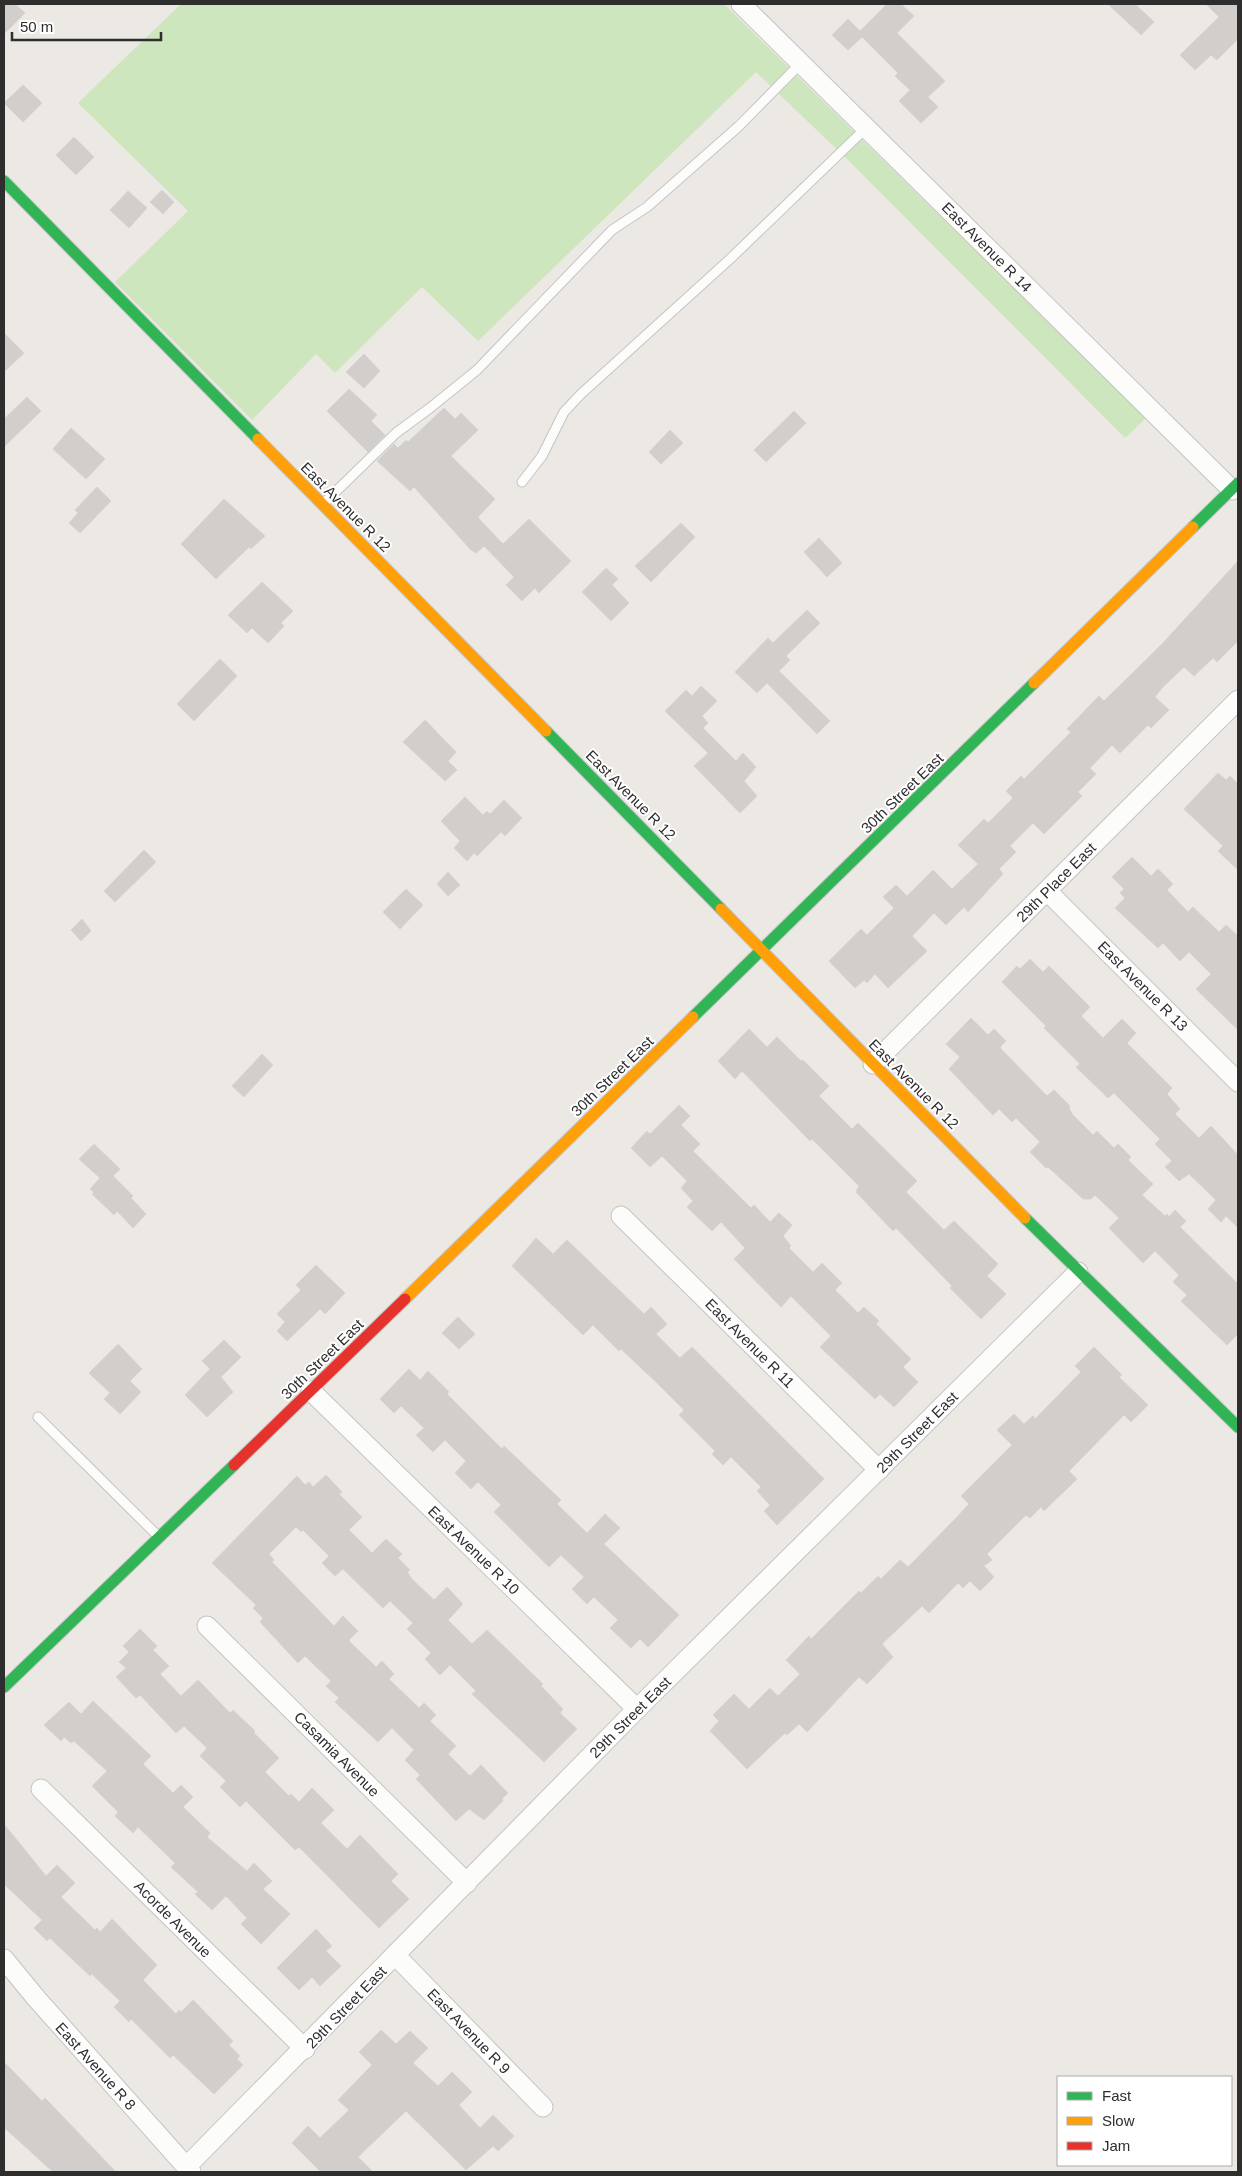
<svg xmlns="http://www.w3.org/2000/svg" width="1242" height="2176" font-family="Arial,sans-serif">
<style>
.green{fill:#cee6be}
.building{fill:#d1cecb;stroke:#d7d4d0}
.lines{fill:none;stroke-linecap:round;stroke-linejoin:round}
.lane-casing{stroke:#c5c4c5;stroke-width:11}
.street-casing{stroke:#c5c4c5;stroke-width:21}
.fast-casing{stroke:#c5c4c5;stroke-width:13}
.slow-casing{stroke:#c5c4c5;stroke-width:13}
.jam-casing{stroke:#c5c4c5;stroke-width:13}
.lane{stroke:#fcfcfb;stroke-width:9}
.street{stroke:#fcfcfb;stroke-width:19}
.fast{stroke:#30b455;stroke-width:11}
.slow{stroke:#ff9f0a;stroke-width:11}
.jam{stroke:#e5322d;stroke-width:11}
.labels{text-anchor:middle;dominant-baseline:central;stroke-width:4;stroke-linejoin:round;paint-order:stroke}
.street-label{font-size:15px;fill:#2e2e2e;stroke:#fff}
</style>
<rect width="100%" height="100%" fill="#ece8e4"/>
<polygon class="green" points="181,4 724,4 1146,418 1125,438 847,159 756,72 478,341 422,287 335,373 316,354 252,420 115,282 188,211 78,103"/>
<g class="building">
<polygon points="4,4 15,4 25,13 4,34"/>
<polygon points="887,4 901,4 914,16 897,33 945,81 928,97 938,107 921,123 899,101 910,90 895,76 898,73 862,37 848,50 832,35 848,19 860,31"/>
<polygon points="1108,4 1135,4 1154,22 1141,35"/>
<polygon points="1206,4 1238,4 1238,39 1217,60 1211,55 1195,70 1180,55 1219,17"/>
<polygon points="23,85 42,103 23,122 4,103"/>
<polygon points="74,137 94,157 76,175 56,155"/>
<polygon points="162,190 174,202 163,214 150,202"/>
<polygon points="128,191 147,208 129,228 110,210"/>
<polygon points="4,333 24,353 4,372"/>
<polygon points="364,354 380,371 364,388 346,372"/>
<polygon points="349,389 377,415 371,421 385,435 368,452 327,411"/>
<polygon points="27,397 41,411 4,447 4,419"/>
<polygon points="444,408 455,419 461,413 478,430 451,456 495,499 478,517 480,520 503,544 529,519 571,561 539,593 535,588 522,601 506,585 514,577 484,546 476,553 471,550 414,487 410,491 377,461 394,444 398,448 406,440 408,442"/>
<polygon points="794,411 806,423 766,462 754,450"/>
<polygon points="71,428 105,459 86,479 53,449"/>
<polygon points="670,430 683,443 661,464 649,452"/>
<polygon points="97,487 111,501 80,533 69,523 78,513 75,510"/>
<polygon points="224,499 265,536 251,549 249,547 216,579 181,544"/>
<polygon points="681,523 695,537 651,582 635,566"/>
<polygon points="819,538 842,563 827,577 804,552"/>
<polygon points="1238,561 1238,641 1217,662 1213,658 1194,676 1184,667 1162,688 1155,697 1169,710 1151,728 1148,725 1120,753 1112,745 1090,768 1096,774 1078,792 1082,796 1044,834 1033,823 1010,846 1016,852 999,869 1003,874 968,912 964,907 946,925 934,913 912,936 927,951 888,988 875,974 867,983 864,980 855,988 829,961 861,929 867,935 894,908 883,897 896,885 907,896 933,870 952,889 978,864 958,845 984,819 988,823 1013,798 1006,791 1021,776 1024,779 1071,732 1067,729 1099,696 1104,701 1162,644"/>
<polygon points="606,568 618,579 612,585 629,603 611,621 582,592"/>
<polygon points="262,582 293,611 281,623 284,626 268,643 252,628 247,633 228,615"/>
<polygon points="807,610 820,623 786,656 790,660 779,671 830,721 817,734 767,683 757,693 735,672 768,638 773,643"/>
<polygon points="220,659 237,676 194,721 177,704"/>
<polygon points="701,686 717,701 702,716 708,723 703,728 736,761 743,753 756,767 744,781 757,796 740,813 694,766 708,753 665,711 686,690 692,696"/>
<polygon points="425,720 456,752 448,761 457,770 445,781 403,742"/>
<polygon points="1218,773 1226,780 1230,776 1238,784 1238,870 1218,851 1223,846 1184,809"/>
<polygon points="465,797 483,815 487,811 490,814 504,800 522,818 505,836 501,832 477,856 474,853 467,861 454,848 460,841 441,821"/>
<polygon points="144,850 156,862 115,902 104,891"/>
<polygon points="1132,857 1151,876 1158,869 1173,884 1167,890 1188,912 1193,907 1219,932 1226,925 1238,936 1238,1030 1196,989 1211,974 1189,952 1180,961 1163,943 1158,948 1115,908 1125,898 1120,893 1124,889 1112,877"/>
<polygon points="448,872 460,885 448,896 437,884"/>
<polygon points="406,889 423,905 400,929 383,912"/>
<polygon points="82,919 91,931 81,941 71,930"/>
<polygon points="1030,959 1043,972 1049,966 1090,1007 1081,1016 1103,1038 1122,1019 1136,1033 1127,1043 1172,1088 1167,1094 1180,1109 1175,1114 1199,1138 1211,1126 1238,1155 1238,1228 1226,1216 1221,1222 1208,1209 1216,1200 1189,1174 1179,1181 1165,1167 1172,1161 1155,1144 1160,1139 1114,1093 1108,1098 1076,1067 1080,1064 1044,1028 1046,1026 1002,982 1017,966 1020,969"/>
<polygon points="971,1018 988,1035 994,1029 1006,1041 1000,1047 1002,1050 1047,1096 1054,1090 1070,1106 1069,1108 1072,1114 1093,1135 1097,1131 1114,1148 1118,1144 1131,1157 1128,1160 1153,1184 1142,1195 1165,1216 1167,1214 1169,1217 1175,1210 1186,1221 1180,1227 1238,1284 1238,1334 1227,1345 1181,1301 1187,1295 1173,1282 1179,1275 1155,1251 1143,1263 1109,1228 1119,1218 1095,1195 1091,1199 1083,1199 1048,1167 1046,1168 1030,1152 1040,1142 1016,1118 1012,1122 999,1109 993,1115 949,1069 960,1057 946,1044"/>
<polygon points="749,1029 767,1047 777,1037 801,1061 803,1060 829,1086 819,1096 852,1129 858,1123 917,1181 906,1192 944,1230 954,1221 998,1264 987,1276 1006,1294 981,1319 950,1288 952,1286 896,1228 893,1231 856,1192 859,1186 812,1139 810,1141 742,1071 735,1079 718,1061"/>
<polygon points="262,1054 273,1065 244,1097 232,1086"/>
<polygon points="679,1105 690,1116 681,1125 700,1144 693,1151 751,1208 754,1205 770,1222 779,1213 792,1225 783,1236 791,1246 789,1248 813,1272 822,1263 842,1283 835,1290 858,1313 864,1307 879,1321 876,1324 911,1359 903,1367 918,1382 894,1407 880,1394 875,1399 820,1347 831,1336 791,1296 781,1307 734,1259 745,1248 721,1222 712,1231 687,1207 693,1201 681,1188 687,1181 662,1156 650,1167 631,1148 647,1131 650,1134"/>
<polygon points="94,1144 120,1169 113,1176 133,1196 131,1198 146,1214 133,1228 117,1211 114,1215 92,1194 94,1192 90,1189 100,1178 79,1159"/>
<polygon points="536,1238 553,1254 567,1240 644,1314 651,1307 667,1324 656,1334 680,1358 692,1347 824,1479 777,1525 764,1511 770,1505 757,1491 761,1487 731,1457 723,1465 712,1454 715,1451 679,1415 684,1410 657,1383 621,1349 619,1351 593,1325 583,1335 512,1266"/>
<polygon points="316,1265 345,1293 325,1314 320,1309 287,1341 277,1331 285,1322 277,1314 301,1290 296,1285"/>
<polygon points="458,1317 475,1334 459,1349 442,1333"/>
<polygon points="224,1340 241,1357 221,1377 233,1392 207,1417 185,1395 210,1369 202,1361"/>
<polygon points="118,1344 142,1369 130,1381 141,1392 120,1414 104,1399 110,1393 89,1373"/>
<polygon points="1094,1347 1122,1375 1119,1377 1148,1405 1131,1422 1124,1415 1069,1471 1077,1479 1044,1511 1041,1507 1030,1518 1026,1515 987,1554 992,1560 984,1566 994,1577 980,1591 970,1581 963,1588 958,1583 929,1613 922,1606 882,1644 893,1657 867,1684 859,1677 807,1732 799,1724 787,1735 785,1733 747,1769 710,1731 719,1721 713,1715 734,1694 749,1709 770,1688 778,1696 800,1674 786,1660 809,1636 811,1639 859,1591 861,1593 878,1576 881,1579 900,1560 908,1567 956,1518 969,1504 961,1496 1012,1445 997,1430 1014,1414 1024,1424 1033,1416 1035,1419 1081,1372 1075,1366"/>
<polygon points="409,1369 420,1380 428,1371 449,1392 447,1394 502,1449 504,1446 561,1500 557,1504 587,1533 605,1514 620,1528 604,1544 679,1615 648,1647 640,1639 631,1648 610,1628 618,1620 594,1597 587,1604 572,1589 584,1577 561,1555 549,1567 494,1512 501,1505 478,1482 471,1489 455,1473 466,1461 445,1440 433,1452 416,1435 424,1428 401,1406 394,1413 380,1399"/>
<polygon points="326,1475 342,1492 339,1494 362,1517 349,1530 372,1553 386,1539 402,1554 398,1558 410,1570 407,1572 412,1579 434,1600 447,1587 463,1604 448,1620 472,1644 487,1630 543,1684 541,1686 563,1709 560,1713 577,1729 544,1762 472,1694 476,1691 450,1665 440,1675 425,1659 431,1653 407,1629 413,1623 390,1601 383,1608 343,1569 335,1576 322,1563 329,1556 303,1530 301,1532 296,1527 269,1554 274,1560 272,1562 334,1626 343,1616 358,1631 349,1640 350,1642 376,1667 382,1661 394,1674 389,1679 419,1708 424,1703 436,1715 430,1721 456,1746 448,1754 470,1776 481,1765 508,1793 502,1799 503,1801 484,1820 469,1809 456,1821 416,1779 420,1775 405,1760 414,1750 392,1728 378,1742 351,1717 335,1702 339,1698 326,1686 331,1681 305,1656 298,1663 260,1622 263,1618 253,1608 256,1605 212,1563 297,1476 305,1485 309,1482 313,1487"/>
<polygon points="140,1629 157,1646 153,1650 169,1666 160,1674 181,1696 198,1680 230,1713 233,1710 255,1731 254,1733 279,1758 265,1772 289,1796 291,1794 299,1802 312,1788 334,1810 321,1823 347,1849 360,1835 398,1874 391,1881 409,1899 379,1928 299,1847 295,1850 246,1801 240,1807 220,1787 226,1781 200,1756 207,1748 184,1726 176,1733 140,1695 136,1698 116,1677 126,1668 119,1662 129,1652 123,1646"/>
<polygon points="93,1701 151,1756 143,1764 173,1793 181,1785 193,1797 183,1807 210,1833 207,1837 247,1871 254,1863 272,1881 263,1889 290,1914 261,1944 241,1924 247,1918 226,1896 212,1910 195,1894 198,1892 171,1867 175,1863 138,1827 133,1833 115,1816 118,1812 92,1786 107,1771 74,1741 71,1743 64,1737 61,1741 44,1725 69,1702 81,1714"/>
<polygon points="4,1824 46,1876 57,1865 75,1883 61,1897 95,1930 97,1928 100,1932 112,1919 157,1965 143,1980 176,2014 179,2010 181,2012 193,2000 233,2041 229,2045 240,2056 237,2059 243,2065 214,2094 173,2055 170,2058 131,2019 129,2022 114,2007 120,2001 92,1974 90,1976 50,1938 47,1941 34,1928 42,1920 4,1884"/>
<polygon points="316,1929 332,1946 326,1951 341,1966 320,1986 312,1977 299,1990 277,1968"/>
<polygon points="381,2030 396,2044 410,2031 428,2048 413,2063 438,2086 452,2072 472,2092 459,2105 480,2128 493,2115 514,2136 498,2151 493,2146 466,2170 406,2111 358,2157 373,2172 321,2172 292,2143 308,2126 320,2138 349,2110 338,2100 372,2065 359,2052"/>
<polygon points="4,2062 42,2101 45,2098 116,2172 53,2172 8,2131 4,2128"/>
</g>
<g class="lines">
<defs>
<g id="lane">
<polyline points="522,482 542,456 564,412 581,394 730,259 866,128"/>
<polyline points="324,503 396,433 430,408 477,370 612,230 647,207 739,126 801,63"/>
<polyline points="38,1417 157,1535"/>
</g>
<g id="street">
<polyline points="741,4 1232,490"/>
<polyline points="1047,891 1238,1082"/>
<polyline points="873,1064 1238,700"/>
<polyline points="621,1216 879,1470"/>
<polyline points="311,1391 637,1709"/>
<polyline points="207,1626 467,1883"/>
<polyline points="41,1789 305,2049"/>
<polyline points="396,1956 543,2107"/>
<polyline points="4,1959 36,1998 191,2172"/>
<polyline points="186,2167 637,1709 1078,1272"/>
</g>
<g id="fast">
<polyline points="4,181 258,439"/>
<polyline points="1193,527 1238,483"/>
<polyline points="546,731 721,909"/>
<polyline points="693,1017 1034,683"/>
<polyline points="1025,1218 1238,1427"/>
<polyline points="4,1687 234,1465"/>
</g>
<g id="slow">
<polyline points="258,439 546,731"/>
<polyline points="1034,683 1193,527"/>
<polyline points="721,909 1025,1218"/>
<polyline points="405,1299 693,1017"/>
</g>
<polyline id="jam" points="234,1465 405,1299"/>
</defs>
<use href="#lane" class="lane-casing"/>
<use href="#street" class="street-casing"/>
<use href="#fast" class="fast-casing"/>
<use href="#slow" class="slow-casing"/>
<use href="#jam" class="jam-casing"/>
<use href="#lane" class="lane"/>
<use href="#street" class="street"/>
<use href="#fast" class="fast"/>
<use href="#slow" class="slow"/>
<use href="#jam" class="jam"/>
</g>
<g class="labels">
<g class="street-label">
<text transform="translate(987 247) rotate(45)">East Avenue R 14</text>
<text transform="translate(346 507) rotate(45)">East Avenue R 12</text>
<text transform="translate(902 793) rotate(-44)">30th Street East</text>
<text transform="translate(631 795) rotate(45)">East Avenue R 12</text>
<text transform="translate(1056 882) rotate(-45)">29th Place East</text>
<text transform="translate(1143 986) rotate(45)">East Avenue R 13</text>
<text transform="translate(612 1076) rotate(-44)">30th Street East</text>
<text transform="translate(914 1084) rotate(45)">East Avenue R 12</text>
<text transform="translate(750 1343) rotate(45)">East Avenue R 11</text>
<text transform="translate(322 1359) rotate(-44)">30th Street East</text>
<text transform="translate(917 1432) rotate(-45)">29th Street East</text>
<text transform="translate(474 1550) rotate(44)">East Avenue R 10</text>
<text transform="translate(630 1717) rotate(-45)">29th Street East</text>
<text transform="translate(337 1754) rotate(45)">Casamia Avenue</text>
<text transform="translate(173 1919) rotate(45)">Acorde Avenue</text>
<text transform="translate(346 2007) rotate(-46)">29th Street East</text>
<text transform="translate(469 2031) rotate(46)">East Avenue R 9</text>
<text transform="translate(96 2066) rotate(48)">East Avenue R 8</text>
</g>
</g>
<rect width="1242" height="2176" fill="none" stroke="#2e2e2e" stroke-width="10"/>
<rect x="1057" y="2076" width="175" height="90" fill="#ffffff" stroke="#ababab"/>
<rect x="1067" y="2092" width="25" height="8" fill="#30b455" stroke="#ababab"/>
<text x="1102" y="2101" font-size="15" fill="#2e2e2e">Fast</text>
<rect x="1067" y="2117" width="25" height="8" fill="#ff9f0a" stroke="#ababab"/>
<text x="1102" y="2126" font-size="15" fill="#2e2e2e">Slow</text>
<rect x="1067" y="2142" width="25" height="8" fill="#e5322d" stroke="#ababab"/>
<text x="1102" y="2151" font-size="15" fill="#2e2e2e">Jam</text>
<path d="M12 32v8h149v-8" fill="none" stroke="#2e2e2e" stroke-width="2.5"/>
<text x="20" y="32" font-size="15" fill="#2e2e2e" stroke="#ffffff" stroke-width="4" paint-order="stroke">50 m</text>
</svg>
